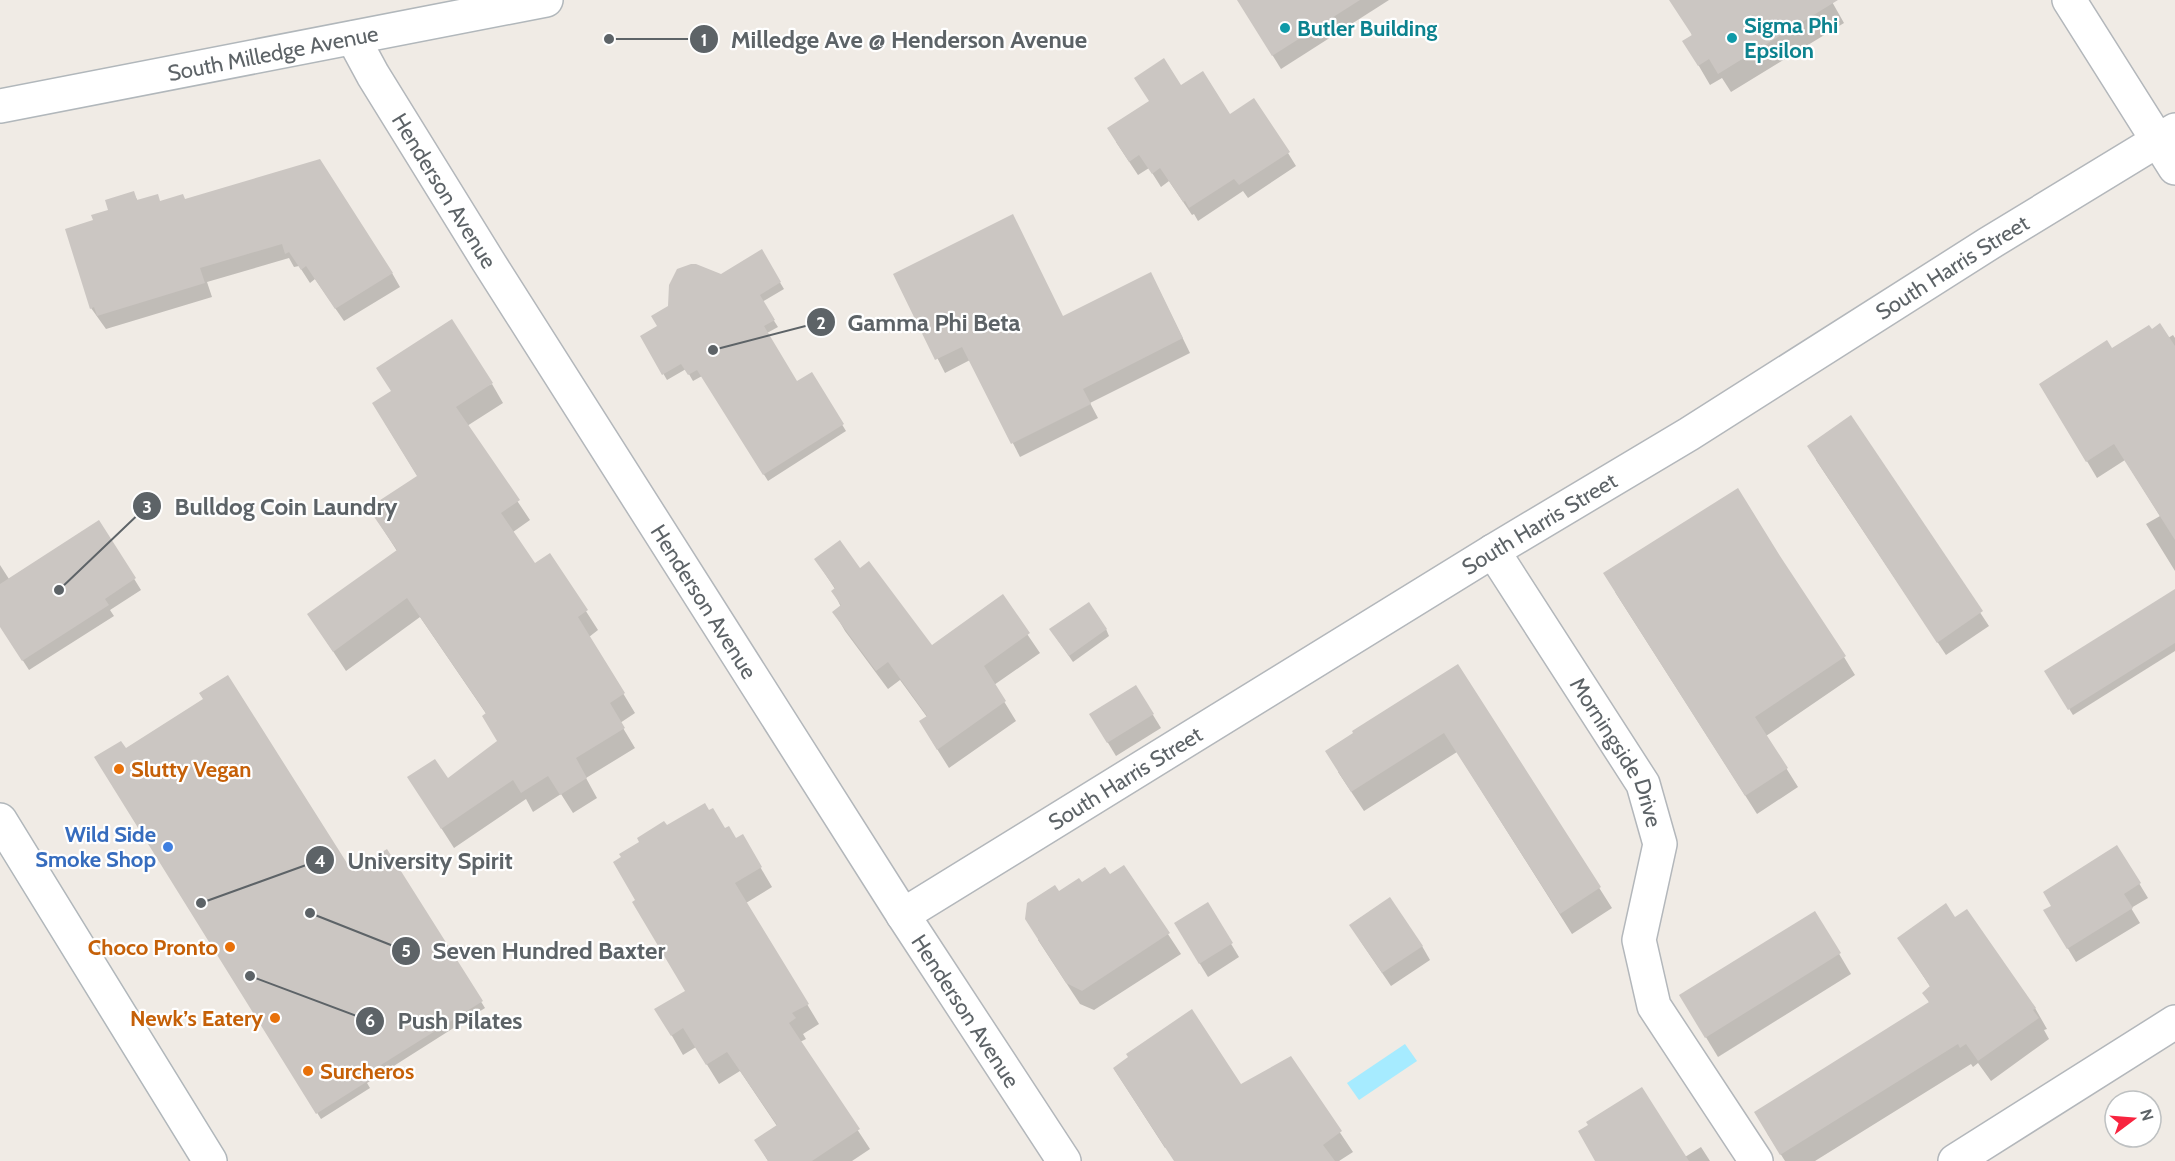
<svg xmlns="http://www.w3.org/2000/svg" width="2175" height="1161" font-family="Cabin,sans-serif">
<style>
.water{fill:#a6ebff}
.shadow{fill:#0003}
.building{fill:#cbc6c2}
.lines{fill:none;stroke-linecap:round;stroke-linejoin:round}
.street-casing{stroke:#b3b7bb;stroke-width:36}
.secondary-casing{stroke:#b1b7bb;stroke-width:36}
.street{stroke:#fff;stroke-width:33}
.secondary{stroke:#fff;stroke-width:33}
.culture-dot{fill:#0f9aa8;stroke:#fff;stroke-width:2}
.food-dot{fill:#e8710a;stroke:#fff;stroke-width:2}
.shop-dot{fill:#3f7fe0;stroke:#fff;stroke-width:2}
.labels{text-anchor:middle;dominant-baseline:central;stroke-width:4.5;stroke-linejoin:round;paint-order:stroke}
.culture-label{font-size:22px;font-weight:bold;fill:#0d838f;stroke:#fff;text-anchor:start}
.street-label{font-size:22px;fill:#5d6367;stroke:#fff}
.food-label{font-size:22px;font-weight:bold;fill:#c56008;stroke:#fff;text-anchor:start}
.shop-label{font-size:22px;font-weight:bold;fill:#366cbe;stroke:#fff;text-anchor:end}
.leader{fill:none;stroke:#5d6367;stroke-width:2}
.callout-dot{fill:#5d6367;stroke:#fff;stroke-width:2}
.mark-label{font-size:18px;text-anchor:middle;font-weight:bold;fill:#fff}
.callout-label{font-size:24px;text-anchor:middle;font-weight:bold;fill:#5d6367;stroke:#fff;stroke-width:4.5;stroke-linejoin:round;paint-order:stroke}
</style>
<rect width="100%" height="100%" fill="#f0ebe5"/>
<polygon class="water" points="1405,1044 1417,1061 1359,1100 1347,1083"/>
<g class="shadow">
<polygon points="1238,0 1389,0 1281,69"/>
<polygon points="1686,0 1831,0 1844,23 1731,92 1722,78 1710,85 1696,61"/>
<polygon points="1181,87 1288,153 1296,166 1248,198 1243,191 1198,221 1194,214 1192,215 1169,181 1161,187 1149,168 1138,175 1116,142"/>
<polygon points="133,193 138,201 161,202 185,200 392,273 400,287 344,321 315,279 310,283 299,266 294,267 289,258 207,282 212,297 106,329 91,308 95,221"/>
<polygon points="761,251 784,289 762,302 778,327 767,333 796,383 811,374 846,431 768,481 702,376 693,381 686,369 667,380 642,337 659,326 721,276"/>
<polygon points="895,275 1063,318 1158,288 1190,353 1090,403 1098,418 1020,457 970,360 945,373"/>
<polygon points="2151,331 2168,338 2173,335 2175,338 2175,571 2146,524 2160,516 2125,460 2097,478 2041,384"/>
<polygon points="492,384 503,403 467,426 530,520 513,532 535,565 550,555 598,630 589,637 635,713 620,723 635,748 586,778 597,798 573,813 561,794 533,812 526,799 454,848 409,778 447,780 499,742 487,715 420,617 346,671 309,615 397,551 370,509 418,477 385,423"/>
<polygon points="1851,417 1989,626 1946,655 1816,460"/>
<polygon points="99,522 141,590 110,610 114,616 29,670 0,625 0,565 9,579"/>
<polygon points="816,560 860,570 932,647 1002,597 1040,653 994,685 1016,721 949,768 932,741 927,717 900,680 888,689 845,631 834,612 841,607 833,591 835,589"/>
<polygon points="2175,590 2175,651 2073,715 2046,672"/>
<polygon points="1615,592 1844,657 1855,675 1766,736 1798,787 1757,814"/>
<polygon points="1106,629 1109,636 1073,662 1055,636"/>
<polygon points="1458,666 1612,908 1572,934 1457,752 1364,811 1338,772"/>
<polygon points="1091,715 1153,715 1161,728 1116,756"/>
<polygon points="125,750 351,873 387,851 485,1008 367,1083 370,1088 321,1119 96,758"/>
<polygon points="666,827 724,831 736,840 742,836 772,887 746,903 819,1024 803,1034 806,1039 800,1042 870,1149 852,1161 768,1161 756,1141 777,1126 740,1071 719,1084 696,1047 683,1055 668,1029 687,991 637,901"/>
<polygon points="2117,847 2148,898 2131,908 2140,923 2076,962 2045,911 2053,906"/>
<polygon points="1124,867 1181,954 1094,1010 1080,1004 1038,940 1059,893 1110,876"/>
<polygon points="1207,904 1239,957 1208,977 1184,938"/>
<polygon points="1815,913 1851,974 1718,1057 1693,1016"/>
<polygon points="1955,919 2035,1008 2047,1029 2044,1030 2049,1039 1991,1081 1978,1063 1973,1067 1971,1064 1815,1161 1785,1161 1767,1133 1930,1004 1924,993 1931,988 1899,939"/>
<polygon points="1359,939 1422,946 1430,960 1391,986"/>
<polygon points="1290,1058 1353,1152 1339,1161 1178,1161 1167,1147 1165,1148 1114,1069 1241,1086"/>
<polygon points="1701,1147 1710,1161 1597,1161 1685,1157"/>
</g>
<g class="building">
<polygon points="1237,0 1360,0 1272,56"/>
<polygon points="1669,0 1838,0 1718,74 1709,59 1698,66 1682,41 1692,35"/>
<polygon points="1164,58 1181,85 1203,71 1230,114 1254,98 1290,152 1239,185 1234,179 1189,208 1185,201 1183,202 1160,168 1152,174 1139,155 1129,162 1107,128 1149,101 1134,78"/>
<polygon points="320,159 393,273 335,309 306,266 301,270 289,252 285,254 282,244 200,268 205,283 97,316 94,307 90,309 65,229 93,220 91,215 108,210 105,200 134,191 137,200 158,194 160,201 183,194 185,199"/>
<polygon points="1013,214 1063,316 1151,272 1183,338 1083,389 1091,404 1011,444 962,347 935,360 893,274"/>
<polygon points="762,249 781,282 760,295 775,320 764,326 797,381 812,372 844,424 763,475 697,370 688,375 681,364 662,375 640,336 657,326 651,316 668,306 669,285 677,269 691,264 696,264 721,274"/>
<polygon points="452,319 493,383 456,407 520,500 501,513 535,563 550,553 588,610 578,617 625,693 610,703 625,728 576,758 587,778 560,795 548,776 521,793 513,780 441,829 407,777 435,759 448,778 497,741 482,716 486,713 407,598 333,652 307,614 397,550 368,508 417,476 372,403 391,391 376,368"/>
<polygon points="2160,323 2175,346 2175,540 2114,444 2086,462 2039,384 2107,340 2112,348 2149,325 2152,329"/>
<polygon points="1851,415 1983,611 1937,643 1807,446"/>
<polygon points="1738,488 1780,556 1846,656 1755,717 1788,768 1745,796 1603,573"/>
<polygon points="99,520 136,578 105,599 109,605 22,661 0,627 0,584"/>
<polygon points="840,540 860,568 869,561 932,645 1003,594 1030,633 984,666 1006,701 937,750 919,721 927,716 888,662 876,671 832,612 841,605 831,591 835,588 814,559"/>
<polygon points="2175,589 2175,643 2068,710 2044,671"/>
<polygon points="1089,602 1107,629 1069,656 1049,629"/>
<polygon points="1458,664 1601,887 1560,914 1444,733 1351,792 1325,751 1353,733 1352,731"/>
<polygon points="228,675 352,871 387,849 483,1001 365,1075 368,1081 316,1114 94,757 121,741 126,748 203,699 199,693"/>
<polygon points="1136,685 1154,714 1107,743 1089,714"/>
<polygon points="705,803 709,810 713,808 725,828 729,826 736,838 743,834 762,867 735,883 809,1004 792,1013 796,1018 789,1023 860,1129 812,1161 768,1161 754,1140 777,1125 727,1052 706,1065 683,1028 671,1036 654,1009 685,991 632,902 635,900 613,862 621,857 619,854 639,842 637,838 664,821 667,825"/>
<polygon points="2117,845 2141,883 2124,894 2133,908 2067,949 2043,910 2051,906 2043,892"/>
<polygon points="1124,865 1170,933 1082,991 1066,983 1025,919 1027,903 1055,885 1059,891 1079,878 1082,882 1105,867 1110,874"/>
<polygon points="1390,897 1423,946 1382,973 1349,925"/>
<polygon points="1208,902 1233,943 1199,964 1174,923"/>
<polygon points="1946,903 1955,917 1967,909 2036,1008 2033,1010 2039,1018 1978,1061 1966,1044 1960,1048 1958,1044 1780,1155 1754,1112 1929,1002 1922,993 1930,986 1897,938"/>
<polygon points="1815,911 1841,953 1705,1038 1679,995"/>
<polygon points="1192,1009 1241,1084 1291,1056 1342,1131 1323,1145 1335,1161 1174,1161 1113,1068 1128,1057 1126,1054"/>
<polygon points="1642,1087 1689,1161 1595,1161 1578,1131 1588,1125 1586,1122"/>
</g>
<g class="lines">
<defs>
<g id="street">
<polyline points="2069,0 2175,168"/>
<path id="s1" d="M353,38L373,75L488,261L903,915L1064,1161"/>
<path id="s2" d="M1493,551L1643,784L1660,844L1639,940L1654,1006L1756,1161"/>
<path id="s3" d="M903,915L1493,551L1689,434L1988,244L2175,130"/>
<polyline points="1955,1161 2175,1022"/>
</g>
<g id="secondary">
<path id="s4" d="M0,106L546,0"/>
<polyline points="0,820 210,1161"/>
</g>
</defs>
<use href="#street" class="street-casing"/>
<use href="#secondary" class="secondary-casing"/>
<use href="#street" class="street"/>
<use href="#secondary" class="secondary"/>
</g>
<g class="culture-dot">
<circle cx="1285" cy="28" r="6"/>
<circle cx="1732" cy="38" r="6"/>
</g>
<g class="food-dot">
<circle cx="119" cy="769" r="6"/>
<circle cx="230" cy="947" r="6"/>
<circle cx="275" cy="1018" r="6"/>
<circle cx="308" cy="1071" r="6"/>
</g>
<circle class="shop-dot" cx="168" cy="847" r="6"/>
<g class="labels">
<g class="culture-label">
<text x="1744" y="25">Sigma Phi<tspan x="1744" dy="25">Epsilon</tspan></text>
<text x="1297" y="28">Butler Building</text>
</g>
<g class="street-label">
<text stroke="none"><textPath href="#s4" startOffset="278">South Milledge Avenue</textPath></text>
<text stroke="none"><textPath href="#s1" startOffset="178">Henderson Avenue</textPath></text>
<text stroke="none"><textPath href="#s3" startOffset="1233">South Harris Street</textPath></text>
<text stroke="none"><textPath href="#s3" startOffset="747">South Harris Street</textPath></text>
<text stroke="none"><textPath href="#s1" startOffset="664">Henderson Avenue</textPath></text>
<text stroke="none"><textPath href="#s2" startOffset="237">Morningside Drive</textPath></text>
<text stroke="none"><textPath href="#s3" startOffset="261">South Harris Street</textPath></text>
<text stroke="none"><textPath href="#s1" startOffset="1150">Henderson Avenue</textPath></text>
</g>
<g class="food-label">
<text x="131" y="769">Slutty Vegan</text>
<text x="218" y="947" text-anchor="end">Choco Pronto</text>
<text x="263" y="1018" text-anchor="end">Newk’s Eatery</text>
<text x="320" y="1071">Surcheros</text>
</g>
<g class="shop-label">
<text x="156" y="834">Wild Side<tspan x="156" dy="25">Smoke Shop</tspan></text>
</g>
</g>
<path class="leader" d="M609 39L704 39M713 350L821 322M59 590L147 506M201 903L320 860M310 913L406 951M250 976L370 1021"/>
<g class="callout-dot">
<circle cx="609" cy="39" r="6"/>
<circle cx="713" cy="350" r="6"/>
<circle cx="59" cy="590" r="6"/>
<circle cx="201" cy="903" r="6"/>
<circle cx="310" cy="913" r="6"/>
<circle cx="250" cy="976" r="6"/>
<circle cx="704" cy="39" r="15"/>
<circle cx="821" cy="322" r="15"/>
<circle cx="147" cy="506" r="15"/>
<circle cx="320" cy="860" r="15"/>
<circle cx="406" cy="951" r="15"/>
<circle cx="370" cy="1021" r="15"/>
</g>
<g class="mark-label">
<text x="704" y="46">1</text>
<text x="821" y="329">2</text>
<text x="147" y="513">3</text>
<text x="320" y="867">4</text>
<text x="406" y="957">5</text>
<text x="370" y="1027">6</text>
</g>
<g class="callout-label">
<text x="909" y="48">Milledge Ave @ Henderson Avenue</text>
<text x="934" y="331">Gamma Phi Beta</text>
<text x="286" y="515">Bulldog Coin Laundry</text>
<text x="430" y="869">University Spirit</text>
<text x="549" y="959">Seven Hundred Baxter</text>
<text x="460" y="1029">Push Pilates</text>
</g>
<g transform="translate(2133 1119) rotate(74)"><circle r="28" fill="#ffffff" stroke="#bec1c2" stroke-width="1.5"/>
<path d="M0-4.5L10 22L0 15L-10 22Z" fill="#f8243f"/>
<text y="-9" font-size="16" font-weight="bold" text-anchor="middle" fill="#5d6367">N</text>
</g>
</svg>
